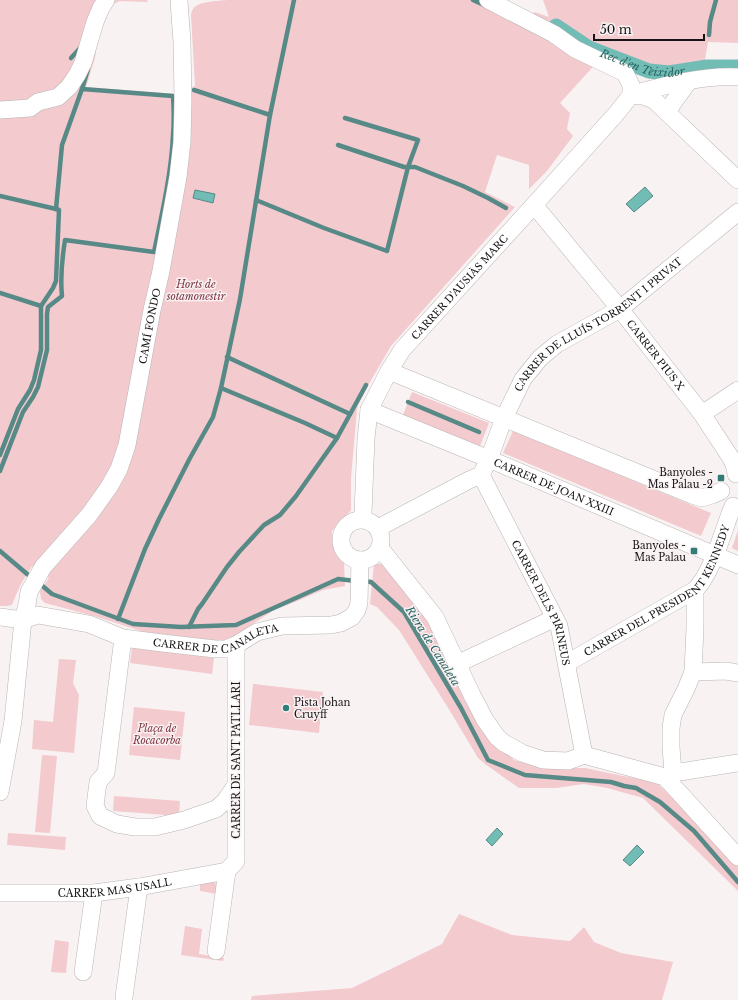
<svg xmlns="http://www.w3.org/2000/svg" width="738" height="1000" font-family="'Libre Baskerville',serif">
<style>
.green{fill:#f3cace}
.water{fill:#72bcb6;stroke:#578a86}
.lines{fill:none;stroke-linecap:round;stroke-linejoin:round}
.stream{stroke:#578a86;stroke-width:4.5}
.canal{stroke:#72bcb6;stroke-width:15}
.minor-casing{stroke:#bab4b4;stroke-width:18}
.minor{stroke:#fff;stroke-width:17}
.poi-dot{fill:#337c77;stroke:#f9f2f3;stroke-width:1.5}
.labels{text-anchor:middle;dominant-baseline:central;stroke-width:3;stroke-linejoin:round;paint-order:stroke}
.park-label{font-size:10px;font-style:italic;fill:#7c323f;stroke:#f9f2f3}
.street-label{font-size:10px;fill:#171415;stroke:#f9f2f3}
.poi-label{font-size:10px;fill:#171415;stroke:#f9f2f3;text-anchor:end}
.water-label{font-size:11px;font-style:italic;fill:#25625f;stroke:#f9f2f3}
</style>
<rect width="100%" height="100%" fill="#f9f2f3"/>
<g class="green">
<path d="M0,0H147L148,2L120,1L111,5L98,37L95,58L86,87L175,94L195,86L191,15C191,13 192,11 193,9C198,1 218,1 227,0H479L524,24L535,12L549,17L543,0H738V43L708,42L703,71L674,76H654L606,61L601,58L560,103L570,113L567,129L573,136L547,171L529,189V165L497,155L485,192L515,207L391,346L370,382L358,405L357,409L351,478V510L332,531C332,544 333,554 344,563L345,586L323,590L295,602L274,610L228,640H213L144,632L94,616L45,603L41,599L40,591L49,578L32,566C23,580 18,589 12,605L6,606H0Z"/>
<polygon points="412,392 489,423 480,446 403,415"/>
<polygon points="513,431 711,513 701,536 503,453"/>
<polygon points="738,530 738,551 732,548"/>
<polygon points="374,564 382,564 430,620 490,737 514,760 541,768 585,768 657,783 690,815 738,866 738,891 643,798 607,788 584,784 556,788 519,788 485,764 478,758 450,711 399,630 377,607 370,604"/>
<polygon points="132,648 214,658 212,674 130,663"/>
<polygon points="59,659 76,660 73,683 79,695 74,753 32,749 34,720 53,722"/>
<polygon points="253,684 323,692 319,733 249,725"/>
<polygon points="134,707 185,712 180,760 129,755"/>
<polygon points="42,755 57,756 50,833 35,832"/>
<polygon points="114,796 180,801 179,816 113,811"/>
<polygon points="8,833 66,837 65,850 7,845"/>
<polygon points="213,881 217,885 217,894 200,891 200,884"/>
<polygon points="459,914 512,935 570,941 584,927 594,942 621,953 673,962 662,1000 251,1000 252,996 352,988 442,944"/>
<polygon points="185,926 202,929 199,954 224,958 223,961 181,955"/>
<polygon points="55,940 69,942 66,973 51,972"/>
</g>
<g class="water">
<polygon points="645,187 653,196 634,212 626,204"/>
<polygon points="195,190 215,194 213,203 193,198"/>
<polygon points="497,828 503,834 492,846 486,840"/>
<polygon points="637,845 644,852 630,866 623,860"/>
</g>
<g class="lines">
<g class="stream">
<polyline points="473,0 486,6"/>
<polyline points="709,35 710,22 716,0"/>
<polyline points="71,58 82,46"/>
<polyline points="82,89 88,69"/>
<polyline points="194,90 270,115 294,0"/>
<polyline points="338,145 404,167 415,167 463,186 488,198 506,208"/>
<path d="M0,196L56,209L62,145L82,89L173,96C174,110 174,123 173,136C171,175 162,214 154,252L65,240C62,259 60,277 62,296L48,307L47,314V350L38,387L33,397L23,412L0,471"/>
<polyline points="256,200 324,228 387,251 408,167 418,140 345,118"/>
<polyline points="0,293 41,306"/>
<polyline points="227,357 350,414"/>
<polyline points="221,388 305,423 337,438"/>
<polyline points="408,402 479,432"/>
<polyline points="0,455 18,409 30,390 34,380 41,350 41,306 53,288 56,281 59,210 56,209"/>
<polyline points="0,551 33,579"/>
<polyline points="364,581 371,582 404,612 461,708 488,760 525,775 611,782 624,786 636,788 660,802 694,831 738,882"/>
<polyline points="39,583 52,594 133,624 181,627 236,625 338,579 356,581"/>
<polyline points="118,619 145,549 159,519 190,458 213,417 221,388 240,299 270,115"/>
<polyline points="189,627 198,609 202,604 227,567 239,552 264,525 280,515 296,496 337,438 366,385"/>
</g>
<path class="canal" id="s1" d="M556,26L589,48L649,71L669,73L707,67H738"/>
<defs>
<g id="minor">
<polyline points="488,0 554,34 575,49 625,73 631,85 631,95"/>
<path d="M633,94C666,85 704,75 738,77"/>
<polyline points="631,95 643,96 654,100 738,180"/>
<polyline points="0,110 30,108 38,102 58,97 69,87 77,75 83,63 95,22 101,8 106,0"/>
<polyline points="667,112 673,103 688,82"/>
<path id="s2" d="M534,205L620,309L702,414L731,458L735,467L736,474"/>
<polyline points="389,371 692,495 702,498 712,495 721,491"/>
<path id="s3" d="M369,410L489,459L738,565"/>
<polyline points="702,414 738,390"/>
<path id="s4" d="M481,475L489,459L504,418L523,379L540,358L557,344L620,309L738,212"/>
<path id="s5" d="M481,475L559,626L584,755"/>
<path id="s6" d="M363,513L366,439L369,410L389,371L402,350L534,205L616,114L631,95"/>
<circle cx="361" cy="540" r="20"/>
<polyline points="378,528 469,480 481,475"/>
<polyline points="380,548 435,617 472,695 485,720 497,737 504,743 522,753 543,760 568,761 584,755 665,777 695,810 738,857"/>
<path id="s7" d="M0,617L23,620L38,615L89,624L123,638L162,643L215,649H226L236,645L257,632L282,626L331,625L341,623L352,617L357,610L359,603L360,560"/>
<polyline points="123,638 106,773 98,782 95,806 100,816 117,824 135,827 155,827 184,820 216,809 225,801 236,785"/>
<path id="s8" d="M567,663L695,590C713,572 723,530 733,506"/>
<polyline points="457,664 555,618"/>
<polyline points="693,672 726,671 738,673"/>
<polyline points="673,773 671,747 671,728 673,715 686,689 693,672 695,628 695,590"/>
<polyline points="665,777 673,773 738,763"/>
<path id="s9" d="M0,792L13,721L23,620L27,605L29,592L43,567L89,515L109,487L119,469L127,445L152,310L161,271L178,177L182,142L183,100L182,42L179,1"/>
<polyline points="227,871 236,861 236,645"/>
<path id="s10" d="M0,893H94L139,887L227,871"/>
<polyline points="216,951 227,871"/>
<polyline points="83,972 94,893"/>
<polyline points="124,997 139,887"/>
</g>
</defs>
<use href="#minor" class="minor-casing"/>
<use href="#minor" class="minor"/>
</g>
<g class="poi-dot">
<rect x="717" y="474" width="8" height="8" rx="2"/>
<rect x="690" y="547" width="8" height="8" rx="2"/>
<circle cx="286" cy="708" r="4"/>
</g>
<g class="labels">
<g class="park-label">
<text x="196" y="284">Horts de<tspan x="196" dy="12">sotamonestir</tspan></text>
<text x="157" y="728">Plaça de<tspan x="157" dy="12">Rocacorba</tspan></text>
</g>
<g class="street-label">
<text stroke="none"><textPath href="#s6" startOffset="257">CARRER D'AUSIÀS MARC</textPath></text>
<text stroke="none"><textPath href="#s9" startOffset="502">CAMÍ FONDO</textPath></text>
<text stroke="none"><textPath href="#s4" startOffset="198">CARRER DE LLUÍS TORRENT I PRIVAT</textPath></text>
<text stroke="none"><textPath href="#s2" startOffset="193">CARRER PIUS X</textPath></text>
<text stroke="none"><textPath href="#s3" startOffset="200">CARRER DE JOAN XXIII</textPath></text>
<text stroke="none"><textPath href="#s8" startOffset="120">CARRER DEL PRESIDENT KENNEDY</textPath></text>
<text stroke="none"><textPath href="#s5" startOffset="142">CARRER DELS PIRINEUS</textPath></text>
<text stroke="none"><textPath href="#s7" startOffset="223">CARRER DE CANALETA</textPath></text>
<text transform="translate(236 760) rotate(-90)">CARRER DE SANT PATLLARI</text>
<text stroke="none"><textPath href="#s10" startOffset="115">CARRER MAS USALL</textPath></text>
</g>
<g class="poi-label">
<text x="713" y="472">Banyoles -<tspan x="713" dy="12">Mas Palau -2</tspan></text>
<text x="686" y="545">Banyoles -<tspan x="686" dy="12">Mas Palau</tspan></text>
<text x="294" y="702" text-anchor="start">Pista Johan<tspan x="294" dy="12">Cruyff</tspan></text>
</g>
<g class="water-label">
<text stroke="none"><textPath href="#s1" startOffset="96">Rec d'en Teixidor</textPath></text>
<text transform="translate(433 646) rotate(58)">Riera de Canaleta</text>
</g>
</g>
<path d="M594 34v6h110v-6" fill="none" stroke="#171415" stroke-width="2"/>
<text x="600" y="34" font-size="12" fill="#171415" stroke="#f9f2f3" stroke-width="3" paint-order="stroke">50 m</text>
</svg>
